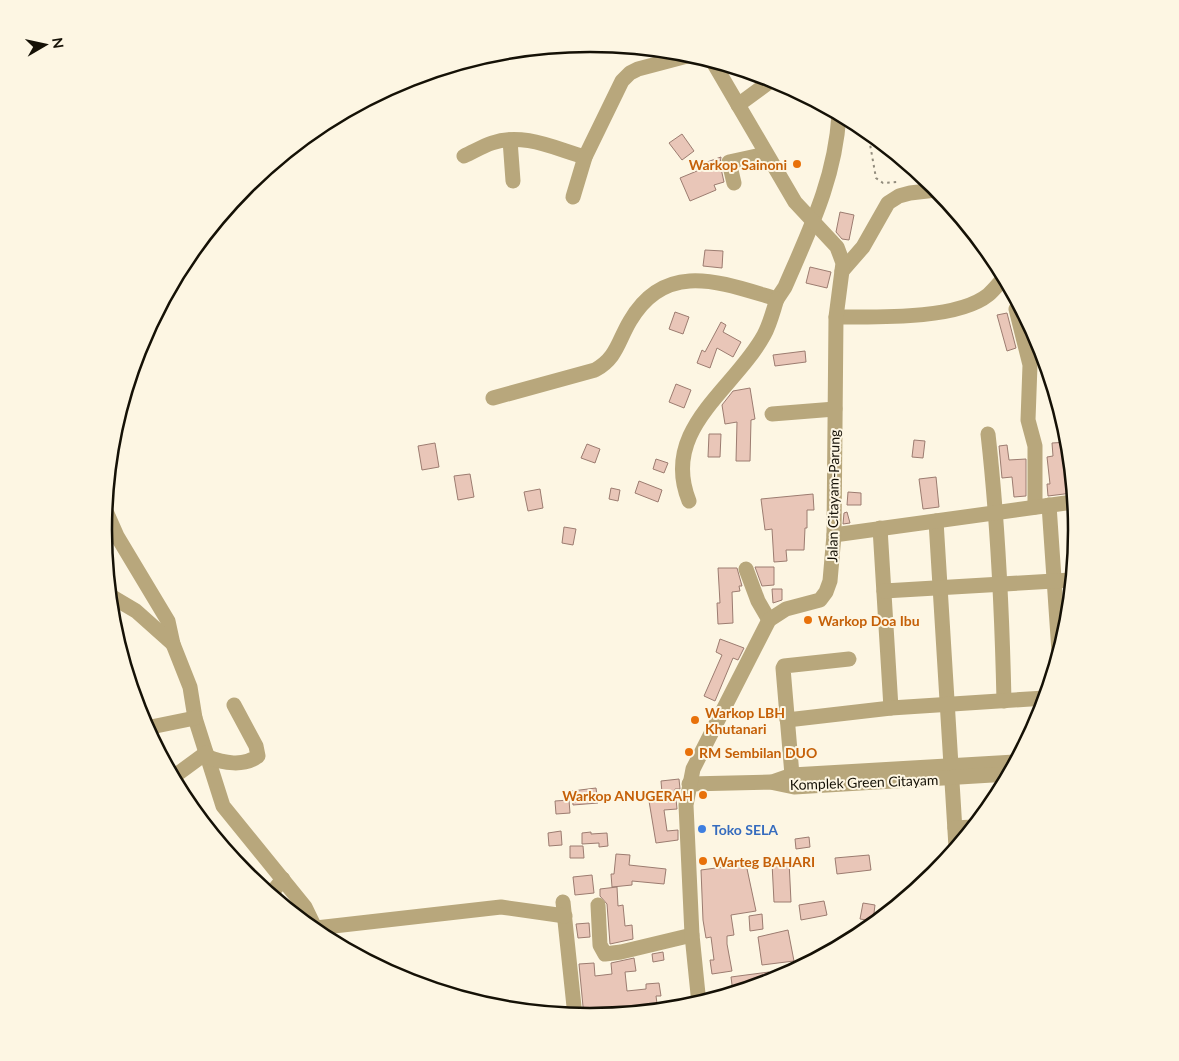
<svg xmlns="http://www.w3.org/2000/svg" width="1179" height="1061" font-family="Lato,sans-serif">
<style>
.building{fill:#e9c6b8;stroke:#9c7c70}
.lines{fill:none;stroke-linecap:round;stroke-linejoin:round}
.path{stroke:#918b7c;stroke-width:2;stroke-dasharray:2.5 4;stroke-linecap:butt}
.minor{stroke:#b8a77c;stroke-width:15}
.food-dot{fill:#e8710a;stroke:#fdf6e3;stroke-width:2}
.shop-dot{fill:#3f7fe0;stroke:#fdf6e3;stroke-width:2}
.labels{text-anchor:middle;dominant-baseline:central;stroke-width:4;stroke-linejoin:round;paint-order:stroke}
.food-label{font-size:14px;font-weight:bold;fill:#c56008;stroke:#fdf6e3;text-anchor:start}
.street-label{font-size:14px;fill:#151106;stroke:#fdf6e3}
.shop-label{font-size:14px;font-weight:bold;fill:#366cbe;stroke:#fdf6e3;text-anchor:start}
.rim{fill:none;stroke:#151106;stroke-width:2.5}
</style>
<rect width="100%" height="100%" fill="#fdf6e3"/>
<g class="building">
<polygon points="682,134 694,151 682,160 669,143"/>
<polygon points="721,157 720,164 724,182 714,185 716,190 690,201 680,178 709,166 707,162"/>
<polygon points="840,212 854,215 849,240 842,239 836,232"/>
<polygon points="705,250 723,251 722,268 703,266"/>
<polygon points="810,267 831,272 827,288 806,283"/>
<polygon points="675,312 689,317 683,334 669,329"/>
<polygon points="1007,313 1016,348 1007,351 997,315"/>
<polygon points="721,322 726,325 723,332 741,342 733,357 717,348 710,368 697,363 702,350 705,352"/>
<polygon points="805,351 806,362 775,366 773,355"/>
<polygon points="676,384 691,390 684,408 669,402"/>
<polygon points="750,388 755,419 751,420 750,461 736,461 737,422 725,424 722,405 733,391"/>
<polygon points="709,434 721,434 720,457 708,457"/>
<polygon points="914,440 925,441 923,458 912,457"/>
<polygon points="1068,442 1069,452 1064,453 1067,482 1071,482 1072,493 1048,496 1047,484 1050,484 1047,457 1053,456 1052,443"/>
<polygon points="435,443 439,467 422,470 418,446"/>
<polygon points="587,444 600,449 595,463 581,458"/>
<polygon points="1007,445 1009,460 1026,459 1026,496 1014,497 1012,477 1002,478 999,446"/>
<polygon points="656,459 668,463 664,473 653,469"/>
<polygon points="470,474 474,497 458,500 454,476"/>
<polygon points="936,477 939,507 923,509 919,479"/>
<polygon points="639,481 662,490 658,502 635,493"/>
<polygon points="611,488 620,490 618,501 609,499"/>
<polygon points="540,489 543,508 528,511 524,492"/>
<polygon points="848,492 861,493 861,505 847,505"/>
<polygon points="813,494 814,510 807,510 807,528 805,528 804,550 786,550 787,561 774,562 772,529 765,530 761,499"/>
<polygon points="847,512 850,523 843,524 844,513"/>
<polygon points="564,527 576,529 573,545 562,543"/>
<polygon points="755,567 774,567 774,585 762,586"/>
<polygon points="718,568 737,568 742,586 739,586 740,591 732,592 733,623 718,624 717,603 720,603"/>
<polygon points="772,589 782,589 782,600 773,603"/>
<polygon points="720,639 744,648 738,660 733,658 715,701 704,696 722,655 716,652"/>
<polygon points="679,779 680,789 675,789 677,809 664,810 667,831 678,830 678,840 656,843 648,795 662,793 661,781"/>
<polygon points="596,788 598,803 573,805 572,791"/>
<polygon points="569,800 570,813 556,814 555,801"/>
<polygon points="561,831 562,845 549,846 548,833"/>
<polygon points="591,832 591,834 607,833 608,846 599,847 599,843 582,844 582,833"/>
<polygon points="809,837 810,847 796,849 795,839"/>
<polygon points="570,846 583,846 584,858 570,858"/>
<polygon points="616,854 630,855 629,865 666,869 664,884 632,881 632,885 612,887 611,874 614,874"/>
<polygon points="869,855 871,870 837,874 835,858"/>
<polygon points="789,861 791,902 774,902 772,863"/>
<polygon points="746,864 756,911 731,915 734,935 727,936 727,944 732,971 712,974 710,960 714,960 711,937 706,938 703,920 701,870"/>
<polygon points="592,875 594,893 575,895 573,877"/>
<polygon points="617,887 618,906 623,905 625,926 632,925 633,939 610,944 607,904 600,896 600,889"/>
<polygon points="824,901 827,915 801,920 799,905"/>
<polygon points="863,903 875,905 873,921 860,919"/>
<polygon points="762,914 763,929 750,931 749,916"/>
<polygon points="589,923 590,937 578,938 576,924"/>
<polygon points="788,930 794,961 762,965 758,937"/>
<polygon points="663,952 664,960 653,962 652,954"/>
<polygon points="634,958 636,971 625,972 627,991 646,989 646,984 659,983 661,996 656,996 658,1011 584,1017 579,964 594,963 595,976 612,974 611,963"/>
<polygon points="769,972 770,982 733,993 731,977"/>
</g>
<g class="lines">
<polyline class="path" points="868,133 876,178 883,183 898,182"/>
<g class="minor">
<polyline points="738,105 772,80"/>
<polyline points="510,140 513,181"/>
<path d="M464,156C473,152 483,146 492,143C523,132 556,149 585,157"/>
<polyline points="734,183 729,162 766,154"/>
<polyline points="573,197 585,157 622,81 630,73 638,69 691,55"/>
<polyline points="842,271 863,247 888,203 899,196 910,193 936,190"/>
<polyline points="1016,309 1030,365 1028,420 1035,446 1035,507"/>
<path d="M836,317C875,317 957,320 988,295C994,290 999,283 1004,278"/>
<path d="M493,398L595,370C617,358 618,341 630,321C666,259 722,283 777,299L785,287C810,229 835,179 839,115"/>
<polyline points="772,414 835,409"/>
<path d="M988,434C998,523 1002,611 1004,701"/>
<path d="M689,501C660,429 734,390 764,335C770,324 773,311 777,299"/>
<polyline points="1049,505 1059,652"/>
<polyline points="105,509 117,536 168,621 173,644 190,687 195,718 223,806 305,907 318,934"/>
<polyline points="936,521 956,847"/>
<polyline points="880,528 891,708"/>
<polyline points="834,535 1073,502"/>
<polyline points="746,569 758,601 769,620"/>
<polyline points="884,591 1071,580"/>
<polyline points="109,595 136,611 173,644"/>
<polyline points="787,720 891,708 1045,698"/>
<polyline points="146,728 195,718"/>
<path d="M208,757C223,763 244,767 258,756L256,746L234,705"/>
<polyline points="792,775 783,668 784,666 849,659"/>
<polyline points="172,778 206,753"/>
<polyline points="772,782 792,775 1015,762"/>
<polyline points="689,784 770,782 794,787 1009,774"/>
<polyline points="955,828 973,827"/>
<polyline points="270,895 283,879"/>
<polyline points="563,902 575,1016"/>
<polyline points="598,905 600,945 605,954 621,952 692,935"/>
<polyline points="316,928 501,907 565,916"/>
<polyline points="699,1004 692,935 686,805 693,769 769,620 786,609 820,600 826,592 830,581 834,535 836,317 843,263 837,247 795,202 713,62"/>
</g>
</g>
<g class="food-dot">
<circle cx="797" cy="164" r="5"/>
<circle cx="808" cy="620" r="5"/>
<circle cx="695" cy="720" r="5"/>
<circle cx="689" cy="752" r="5"/>
<circle cx="703" cy="795" r="5"/>
<circle cx="703" cy="861" r="5"/>
</g>
<circle class="shop-dot" cx="702" cy="829" r="5"/>
<g class="labels">
<g class="food-label">
<text x="787" y="164" text-anchor="end">Warkop Sainoni</text>
<text x="818" y="620">Warkop Doa Ibu</text>
<text x="705" y="712">Warkop LBH<tspan x="705" dy="16">Khutanari</tspan></text>
<text x="699" y="752">RM Sembilan DUO</text>
<text x="693" y="795" text-anchor="end">Warkop ANUGERAH</text>
<text x="713" y="861">Warteg BAHARI</text>
</g>
<g class="street-label">
<text transform="translate(833 496) rotate(-89)">Jalan Citayam-Parung</text>
<text transform="translate(864 782) rotate(-2)">Komplek Green Citayam</text>
</g>
<g class="shop-label">
<text x="712" y="829">Toko SELA</text>
</g>
</g>
<path d="M0 0H1179V1061H0ZM112 530a478 478 0 1 1 956 0a478 478 0 1 1-956 0Z" fill="#fdf6e3" fill-rule="evenodd"/>
<path class="rim" d="M112 530a478 478 0 1 1 956 0a478 478 0 1 1-956 0Z"/>
<g transform="translate(45 45) rotate(81)" stroke="#fdf6e3" stroke-width="4" paint-order="stroke">
<path d="M0-4L9 19L0 12L-9 19Z" fill="#151106"/>
<text y="-8" font-size="14" font-weight="bold" text-anchor="middle" fill="#151106">N</text>
</g>
</svg>
